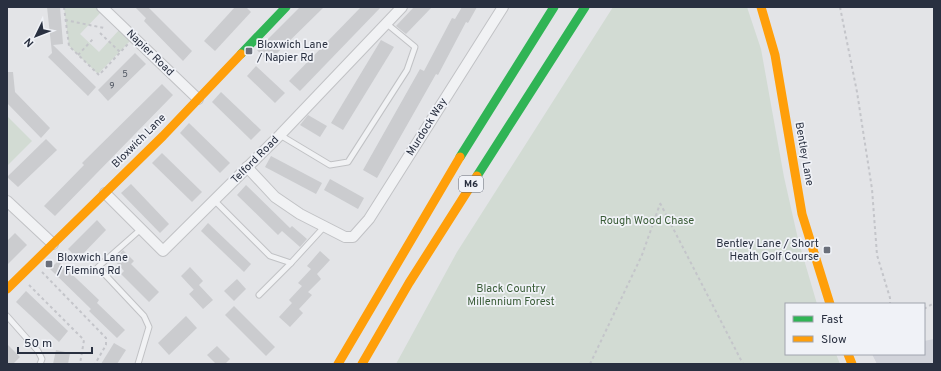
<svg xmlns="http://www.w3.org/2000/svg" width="941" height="371" font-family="Overpass,sans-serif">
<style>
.built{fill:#d1d3da}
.green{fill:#d2dbd3}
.building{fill:#cbcccf}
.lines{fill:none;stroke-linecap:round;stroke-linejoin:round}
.lane-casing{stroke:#c1c2c5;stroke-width:7}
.street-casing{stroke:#c1c2c5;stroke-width:12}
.path{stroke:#c4c5ca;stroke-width:2;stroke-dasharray:3 3;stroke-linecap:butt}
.lane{stroke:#f1f2f4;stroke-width:5}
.street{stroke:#f1f2f4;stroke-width:10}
.fast{stroke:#30b455;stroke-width:9}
.slow{stroke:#ff9f0a;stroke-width:9}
.poi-dot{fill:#6a6f7a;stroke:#f0f2f7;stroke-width:1.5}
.labels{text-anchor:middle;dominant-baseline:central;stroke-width:3.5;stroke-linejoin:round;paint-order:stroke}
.number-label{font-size:9px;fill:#525864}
.shield{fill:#f0f2f7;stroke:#656a77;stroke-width:1}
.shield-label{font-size:10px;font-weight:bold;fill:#293040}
.poi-label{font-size:11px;fill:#293040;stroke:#f0f2f7;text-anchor:start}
.street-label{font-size:11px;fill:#293040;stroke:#f0f2f7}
.park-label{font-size:11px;fill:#3a5c37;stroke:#f0f2f7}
</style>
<rect width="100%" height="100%" fill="#e3e4e7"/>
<polygon class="built" points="934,339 934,364 877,364 872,354 924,354 924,341"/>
<g class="green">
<polygon points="64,7 96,7 101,12 80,34 99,52 120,29 131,40 98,74 69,46"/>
<polygon points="613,7 747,7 761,49 784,177 798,239 817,304 786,304 786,354 836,354 840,364 396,364 457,252"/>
<polygon points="7,116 32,141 7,166"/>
</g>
<g class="building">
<polygon points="47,7 60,7 63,44 53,45 96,87 88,96 48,57 52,53"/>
<polygon points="135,7 148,7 192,51 183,61 144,21 146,18"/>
<polygon points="235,7 246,7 251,12 215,51 204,41"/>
<polygon points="300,7 324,7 268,62 257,50"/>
<polygon points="361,7 381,7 300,91 289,81"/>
<polygon points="414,7 432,7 406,34 396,26"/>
<polygon points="462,7 477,7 468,23 466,22 438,75 436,74 377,178 363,170 420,69 424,71 452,18 455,19"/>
<polygon points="381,40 394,47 343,130 331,123"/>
<polygon points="135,53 146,64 108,101 98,90"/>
<polygon points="256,66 285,93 275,103 247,76"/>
<polygon points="7,72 13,72 15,92 50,128 41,138 7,103"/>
<polygon points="162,84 173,95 55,216 44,206 84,165 82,163"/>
<polygon points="221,92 261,130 251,140 212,102"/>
<polygon points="308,115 327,126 320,137 300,125"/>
<polygon points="189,123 230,163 220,173 180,133"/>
<polygon points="46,139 57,150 18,187 7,177"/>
<polygon points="162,153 202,192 192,202 152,163"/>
<polygon points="271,156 322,183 316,194 265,167"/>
<polygon points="330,179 364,198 358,209 324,190"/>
<polygon points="131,184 169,224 160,233 121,193"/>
<polygon points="246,185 290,228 292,226 307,239 300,247 282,231 278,235 237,195"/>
<polygon points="97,220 106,230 78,259 68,249"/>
<polygon points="208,223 251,264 244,272 201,231"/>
<polygon points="15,233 27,245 7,265 7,241"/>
<polygon points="123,250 134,261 131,264 159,292 149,302 121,274 124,271 114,260"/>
<polygon points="320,251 330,260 317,274 321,279 308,292 312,295 299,309 303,313 290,327 279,317 292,303 289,300 302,286 298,283 311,269 307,266"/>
<polygon points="58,261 99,300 97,303 125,330 117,338 89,311 91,309 50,269"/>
<polygon points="190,267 203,281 199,285 213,300 203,309 189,294 199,285 194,290 181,276"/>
<polygon points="237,279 246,289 234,301 224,291"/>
<polygon points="26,291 68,331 59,342 16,302"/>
<polygon points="234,306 275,347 266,356 225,315"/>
<polygon points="186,316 197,328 169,355 158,343"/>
<polygon points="114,343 126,350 117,364 101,364"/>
<polygon points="7,344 20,357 13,364 7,364"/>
<polygon points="217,346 230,359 225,364 216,364 207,355"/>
<polygon points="56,350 70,353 68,364 53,364"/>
</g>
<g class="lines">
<defs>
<g id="lane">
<polyline points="280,135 330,165 348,162 407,70 415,47 387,24"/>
<polyline points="214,200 270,256 291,263 324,227"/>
<polyline points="259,295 291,263"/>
<polyline points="7,316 38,351 42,359 40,364"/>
<polyline points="138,364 149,327 144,316 98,267 141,229"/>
</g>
<g id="street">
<polyline points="102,7 198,99"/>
<polyline points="247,167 275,197 300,214 345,237 353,237 369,219 503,7"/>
<polyline points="105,193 163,251 280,135 402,7"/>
<polyline points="7,201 53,244"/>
</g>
</defs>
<use href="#lane" class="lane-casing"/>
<use href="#street" class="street-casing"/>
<g class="path">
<polyline points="64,7 69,46 99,75 128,44"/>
<polyline points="840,7 857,92 872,189 877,255 890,298 890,304"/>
<polyline points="65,20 104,28"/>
<polyline points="100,33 120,52"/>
<polyline points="78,55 93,39"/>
<polyline points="660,203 743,364"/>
<polyline points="42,272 106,338 106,345 95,364"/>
<polyline points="29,285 84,340 80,364"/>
<polyline points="924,309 934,303"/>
<polyline points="590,364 642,255 660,204"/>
</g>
<use href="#lane" class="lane"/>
<use href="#street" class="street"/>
<g class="fast">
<polyline points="241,54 286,7"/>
<polyline points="460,157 554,7"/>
<polyline points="477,176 585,7"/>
</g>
<g class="slow">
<polyline points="761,7 775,55 802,214 830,304"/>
<polyline points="7,289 163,136 241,54"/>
<polyline points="848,354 852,364"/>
<polyline points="338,364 460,157"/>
<polyline points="362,364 409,283 477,176"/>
</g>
</g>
<g class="poi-dot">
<rect x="245" y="47" width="8" height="8" rx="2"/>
<rect x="823" y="246" width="8" height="8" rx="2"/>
<rect x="45" y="260" width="8" height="8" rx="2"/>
</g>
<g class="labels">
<g class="number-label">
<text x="125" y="74">5</text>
<text x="112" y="86">9</text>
</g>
<rect class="shield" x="459" y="176" width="24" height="16" rx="3"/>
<g class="shield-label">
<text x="471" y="184">M6</text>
</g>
<g class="poi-label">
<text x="257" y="45">Bloxwich Lane<tspan x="257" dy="13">/ Napier Rd</tspan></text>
<text x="819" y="244" text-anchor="end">Bentley Lane / Short<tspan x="819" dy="13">Heath Golf Course</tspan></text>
<text x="57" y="258">Bloxwich Lane<tspan x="57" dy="13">/ Fleming Rd</tspan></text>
</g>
<g class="street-label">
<text transform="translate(150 53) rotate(44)">Napier Road</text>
<text transform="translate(427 127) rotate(-58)">Murdock Way</text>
<text transform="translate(139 141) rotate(-45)">Bloxwich Lane</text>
<text transform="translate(804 154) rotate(80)">Bentley Lane</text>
<text transform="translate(255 160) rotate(-45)">Telford Road</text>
</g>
<g class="park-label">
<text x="647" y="221">Rough Wood Chase</text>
<text x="511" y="289">Black Country<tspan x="511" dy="13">Millennium Forest</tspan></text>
</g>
</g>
<rect width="941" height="371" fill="none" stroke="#293040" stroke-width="16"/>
<rect x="785" y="303" width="140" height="52" fill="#f0f2f7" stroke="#a0a4ae"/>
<rect x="793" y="316" width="20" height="6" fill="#30b455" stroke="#a0a4ae"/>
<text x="821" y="323" font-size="12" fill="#293040">Fast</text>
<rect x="793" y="336" width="20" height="6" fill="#ff9f0a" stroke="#a0a4ae"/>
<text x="821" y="343" font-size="12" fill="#293040">Slow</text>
<g transform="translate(36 36) rotate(227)" stroke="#f0f2f7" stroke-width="3" paint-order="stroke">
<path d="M0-3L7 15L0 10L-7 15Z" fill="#293040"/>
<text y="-6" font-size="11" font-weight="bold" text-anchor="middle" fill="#293040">N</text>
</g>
<path d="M18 347v6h74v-6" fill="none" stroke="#293040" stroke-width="2"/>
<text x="24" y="347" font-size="12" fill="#293040" stroke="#f0f2f7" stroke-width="3" paint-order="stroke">50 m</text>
</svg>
